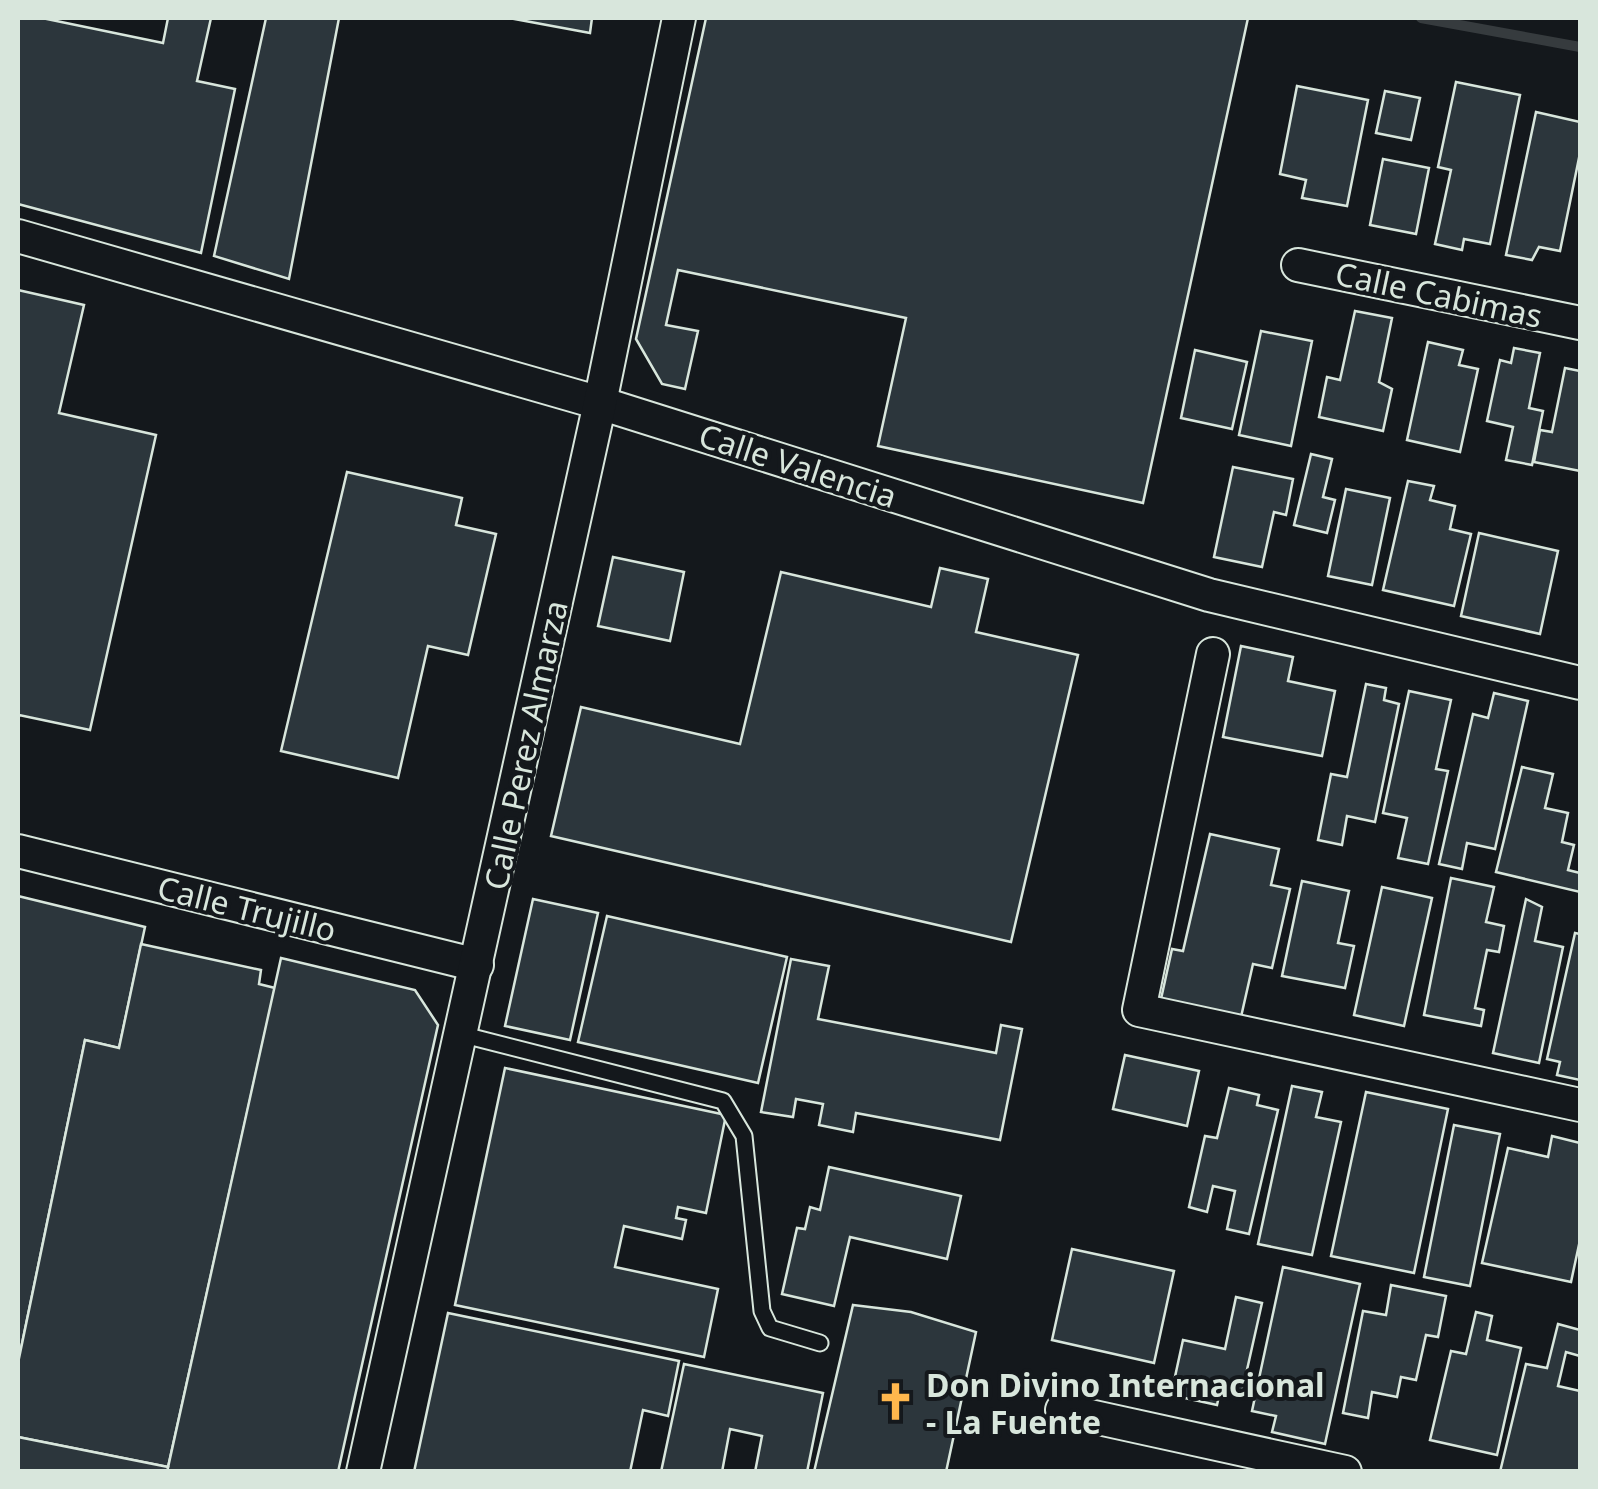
<svg xmlns="http://www.w3.org/2000/svg" width="1598" height="1489" font-family="'Noto Sans',sans-serif">
<style>
.lines{fill:none;stroke-linecap:round;stroke-linejoin:round}
.stream{stroke:#363b3e;stroke-width:10}
.building{fill:#2c363c;stroke:#d8e6dc;stroke-width:2.5}
.service-casing{stroke:#d8e6dc;stroke-width:19}
.minor-casing{stroke:#d8e6dc;stroke-width:36}
.service{stroke:#14181c;stroke-width:15}
.minor{stroke:#14181c;stroke-width:32}
.labels{text-anchor:middle;dominant-baseline:central;stroke-width:8;stroke-linejoin:round;paint-order:stroke}
.street-label{font-size:32px;fill:#d8e6dc;stroke:#14181c}
.poi-label{font-size:32px;font-weight:bold;fill:#d8e6dc;stroke:#14181c;text-anchor:start}
</style>
<rect width="100%" height="100%" fill="#14181c"/>
<g class="lines">
<polyline class="stream" points="1421,18 1580,47"/>
</g>
<g class="building">
<polygon points="18,18 42,18 163,43 168,18 211,18 197,81 235,89 201,253 18,204"/>
<polygon points="266,18 339,18 289,279 214,256"/>
<polygon points="509,18 592,18 590,33"/>
<polygon points="706,18 1248,18 1143,503 878,446 906,318 678,270 666,325 698,331 685,389 662,384 636,339"/>
<polygon points="1456,82 1520,95 1490,244 1464,239 1462,250 1435,244 1451,170 1438,167"/>
<polygon points="1297,86 1368,100 1347,206 1302,198 1306,180 1280,174"/>
<polygon points="1385,91 1420,98 1411,140 1376,133"/>
<polygon points="1536,112 1580,122 1580,153 1560,251 1539,247 1532,260 1506,255"/>
<polygon points="1383,159 1429,168 1416,234 1370,225"/>
<polygon points="18,290 84,305 59,413 156,435 90,730 19,715 18,722"/>
<polygon points="1355,311 1392,318 1379,382 1392,389 1383,431 1319,417 1327,377 1340,380"/>
<polygon points="1261,331 1312,341 1291,446 1239,435"/>
<polygon points="1428,342 1463,350 1459,365 1478,369 1460,452 1407,440"/>
<polygon points="1514,348 1540,353 1529,408 1543,411 1532,465 1506,460 1513,427 1487,421 1500,360 1511,363"/>
<polygon points="1195,350 1247,362 1232,429 1181,418"/>
<polygon points="1565,368 1580,371 1580,471 1534,462 1540,430 1552,432"/>
<polygon points="1311,454 1332,459 1323,497 1335,500 1327,533 1294,525"/>
<polygon points="1233,467 1293,479 1286,515 1274,512 1262,567 1214,557"/>
<polygon points="347,472 462,498 456,525 496,534 468,655 428,646 398,778 281,751"/>
<polygon points="1408,481 1434,486 1430,500 1455,506 1450,529 1471,534 1454,606 1383,590"/>
<polygon points="1346,489 1390,498 1372,585 1328,576"/>
<polygon points="1479,533 1558,551 1540,634 1461,616"/>
<polygon points="613,557 684,572 670,641 598,626"/>
<polygon points="940,568 988,579 976,632 1078,655 1011,942 551,836 581,707 740,744 781,572 931,607"/>
<polygon points="1241,646 1293,657 1288,681 1335,691 1322,756 1223,737"/>
<polygon points="1366,684 1386,688 1384,700 1399,704 1375,822 1347,816 1342,845 1318,840 1331,774 1347,777"/>
<polygon points="1409,691 1451,700 1436,769 1448,771 1428,864 1398,858 1407,818 1383,813"/>
<polygon points="1494,693 1528,701 1495,849 1467,843 1462,869 1439,864 1473,714 1488,718"/>
<polygon points="1522,767 1553,774 1545,808 1568,813 1562,842 1574,845 1568,870 1580,873 1580,892 1496,872"/>
<polygon points="1210,834 1279,849 1271,885 1290,889 1272,968 1253,964 1241,1017 1161,999 1172,949 1183,951"/>
<polygon points="1451,878 1494,887 1486,922 1504,926 1499,952 1487,950 1475,1008 1484,1010 1481,1026 1424,1015"/>
<polygon points="1302,881 1349,891 1338,943 1354,946 1345,988 1282,976"/>
<polygon points="1382,887 1432,898 1404,1026 1354,1015"/>
<polygon points="18,896 145,927 119,1048 85,1040 18,1363"/>
<polygon points="533,899 598,913 570,1040 505,1026"/>
<polygon points="1526,899 1542,907 1535,941 1563,947 1539,1063 1493,1053"/>
<polygon points="607,916 787,957 758,1083 578,1042"/>
<polygon points="1575,933 1580,934 1580,1080 1557,1075 1560,1062 1547,1059"/>
<polygon points="141,944 261,970 259,984 275,988 168,1467 18,1437 18,1363 85,1040 119,1048"/>
<polygon points="281,958 415,990 438,1025 338,1472 167,1472"/>
<polygon points="791,959 829,966 818,1019 996,1053 1001,1025 1022,1029 1000,1140 856,1113 853,1132 819,1125 823,1104 796,1099 793,1117 761,1112"/>
<polygon points="1125,1055 1199,1071 1187,1126 1113,1109"/>
<polygon points="505,1068 726,1115 706,1213 678,1207 676,1218 686,1220 682,1239 624,1226 615,1267 718,1289 704,1357 455,1305"/>
<polygon points="1292,1086 1322,1092 1316,1117 1341,1122 1312,1255 1258,1244"/>
<polygon points="1229,1088 1259,1095 1257,1105 1278,1110 1249,1234 1227,1229 1235,1191 1213,1186 1207,1212 1189,1207 1205,1136 1217,1138"/>
<polygon points="1366,1092 1448,1109 1414,1273 1331,1256"/>
<polygon points="1454,1125 1500,1134 1470,1286 1424,1277"/>
<polygon points="1552,1136 1580,1143 1580,1240 1571,1282 1482,1263 1508,1148 1548,1157"/>
<polygon points="829,1167 961,1196 947,1259 850,1237 834,1306 782,1294 797,1228 805,1229 810,1207 820,1210"/>
<polygon points="1072,1249 1174,1271 1154,1363 1052,1340"/>
<polygon points="1283,1267 1360,1284 1325,1444 1272,1432 1276,1416 1252,1411"/>
<polygon points="1391,1285 1446,1296 1438,1337 1426,1335 1416,1380 1401,1377 1397,1397 1372,1392 1368,1418 1343,1413 1363,1311 1386,1315"/>
<polygon points="1236,1297 1262,1303 1242,1392 1221,1387 1217,1405 1171,1395 1183,1340 1225,1349"/>
<polygon points="853,1305 911,1312 976,1332 946,1472 814,1472"/>
<polygon points="1476,1312 1492,1316 1487,1340 1521,1348 1497,1455 1430,1440 1451,1351 1466,1354"/>
<polygon points="448,1313 679,1361 668,1416 643,1410 630,1472 414,1472"/>
<polygon points="1558,1324 1580,1330 1580,1356 1566,1352 1558,1386 1580,1391 1580,1472 1500,1472 1526,1364 1547,1368"/>
<polygon points="684,1364 823,1393 807,1472 755,1472 762,1436 730,1429 722,1472 661,1472"/>
<polygon points="18,1437 168,1467 167,1472 18,1472"/>
</g>
<g class="lines">
<defs>
<polyline id="service" points="460,1034 723,1101 744,1136 762,1311 770,1328 820,1343"/>
<g id="minor">
<polyline points="18,236 600,403 1209,595 1580,683"/>
<polyline points="1298,265 1580,323"/>
<polyline points="1213,654 1139,1010 1580,1105"/>
<polyline points="18,851 477,965"/>
<polyline points="1062,1410 1345,1472"/>
<polyline points="363,1472 600,403 679,18"/>
</g>
</defs>
<use href="#service" class="service-casing"/>
<use href="#minor" class="minor-casing"/>
<use href="#service" class="service"/>
<use href="#minor" class="minor"/>
</g>
<defs>
<symbol id="church-bare" viewBox="-9 -9 18 18"><path d="M-1.2-6h2.4v3.5h3.3v2.4h-3.3V6h-2.4V-.1h-3.3v-2.4h3.3Z" fill="#ffb74d" stroke="#14181c" stroke-width="2.5" paint-order="stroke"/></symbol>
</defs>
<g fill-rule="evenodd">
<use href="#church-bare" x="868" y="1374" width="55" height="55"/>
</g>
<g class="labels">
<g class="street-label">
<text transform="translate(1439 294) rotate(12)">Calle Cabimas</text>
<text transform="translate(798 465) rotate(18)">Calle Valencia</text>
<text transform="translate(525 745) rotate(-78)">Calle Perez Almarza</text>
<text transform="translate(247 908) rotate(14)">Calle Trujillo</text>
</g>
<g class="poi-label">
<text x="926" y="1384">Don Divino Internacional<tspan x="926" dy="37">- La Fuente</tspan></text>
</g>
</g>
<rect width="1598" height="1489" fill="none" stroke="#d8e6dc" stroke-width="40"/>
</svg>
